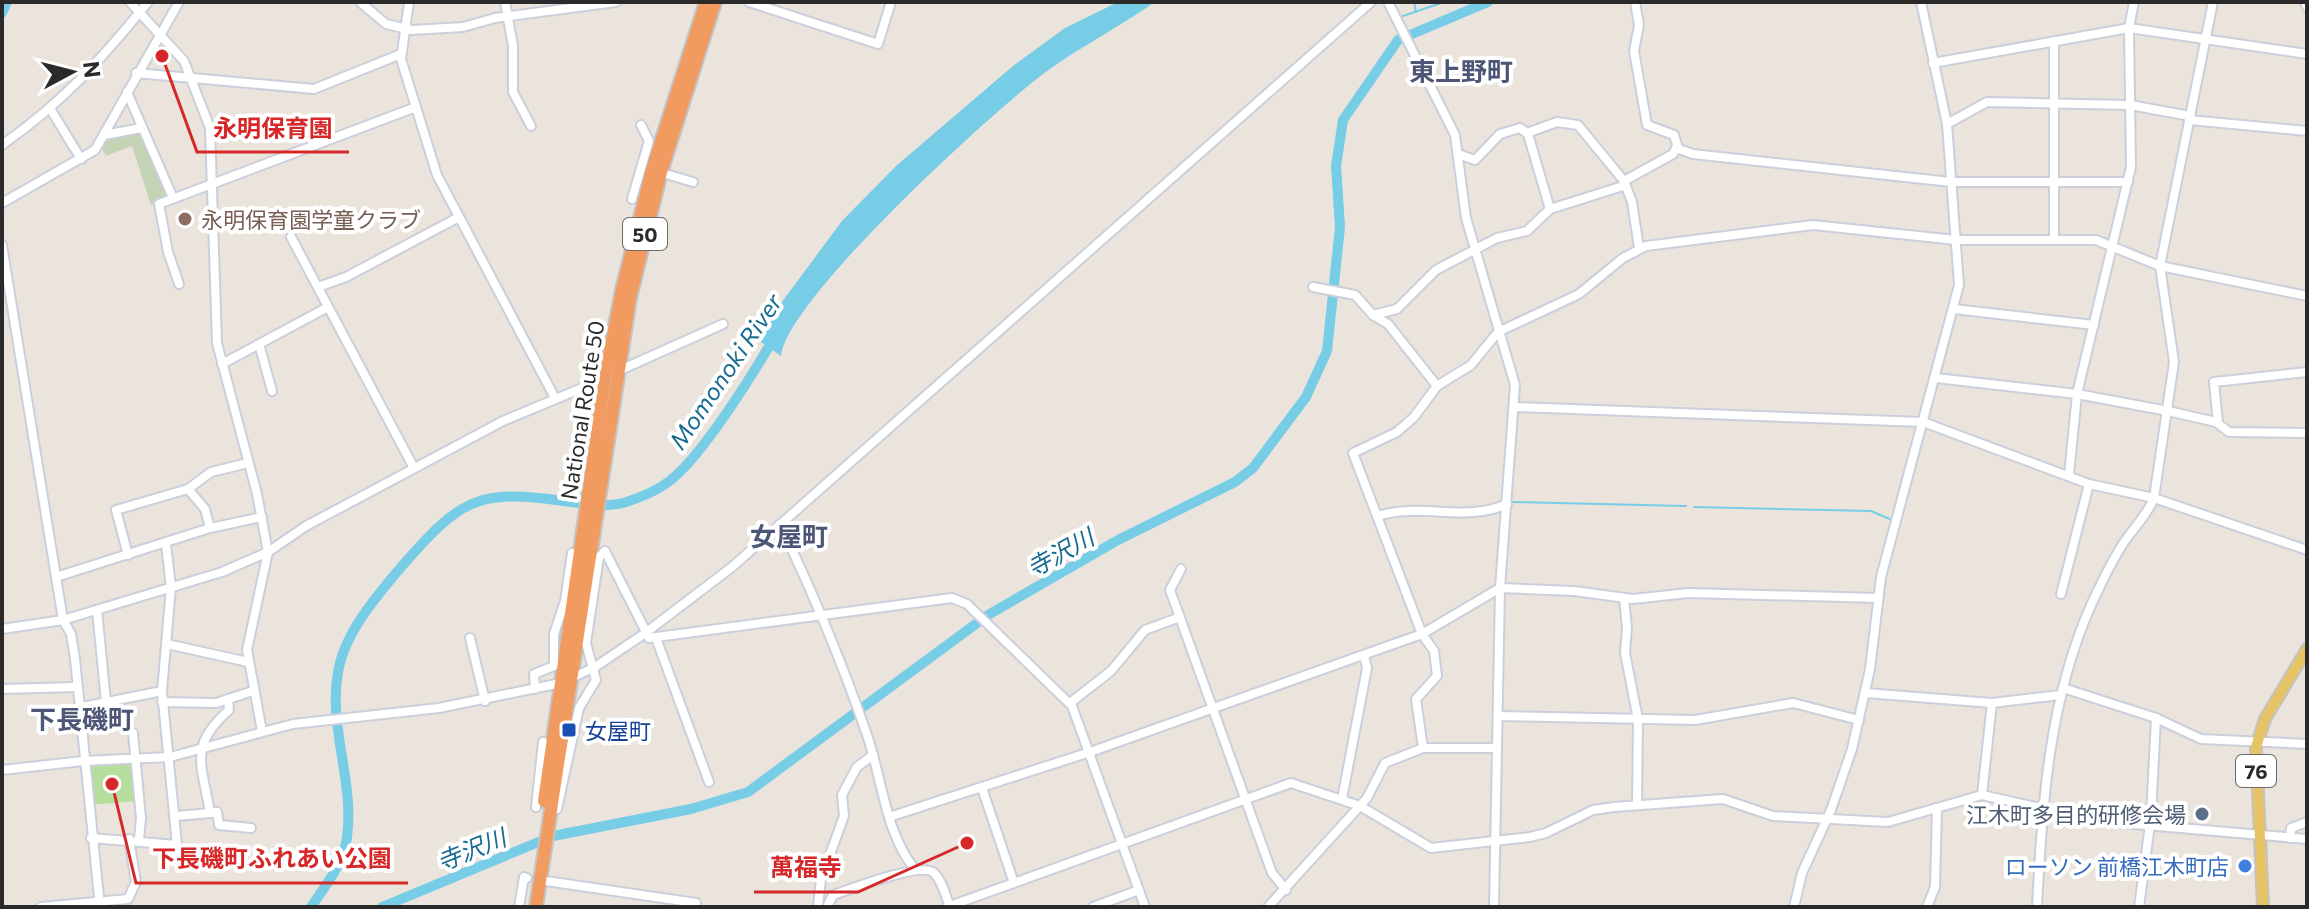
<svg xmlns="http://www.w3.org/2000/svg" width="2309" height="909" font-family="Commissioner,'Noto Sans JP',sans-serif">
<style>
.green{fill:#b5de9d}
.cemetery{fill:#c5d3b5}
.water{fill:#77cce6}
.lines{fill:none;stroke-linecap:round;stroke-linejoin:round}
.stream{stroke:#77cce6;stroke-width:2}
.river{stroke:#77cce6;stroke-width:10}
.minor-casing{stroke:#cbcfdb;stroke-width:12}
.major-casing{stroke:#c3c3c3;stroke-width:14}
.highway-casing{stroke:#c3c3c3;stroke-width:16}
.minor{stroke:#fff;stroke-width:8}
.major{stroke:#e6c466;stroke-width:10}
.highway{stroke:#f29b60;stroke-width:12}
.education-dot{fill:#8d6e63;stroke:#fff;stroke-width:3}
.transit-dot{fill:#1a4fb4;stroke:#fff;stroke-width:3}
.service-dot{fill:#5c6f8a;stroke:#fff;stroke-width:3}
.shop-dot{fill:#3f7fe0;stroke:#fff;stroke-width:3}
.labels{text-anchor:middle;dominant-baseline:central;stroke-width:8;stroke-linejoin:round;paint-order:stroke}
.shield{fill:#fff;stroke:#6a6a6a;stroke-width:2}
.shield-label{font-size:20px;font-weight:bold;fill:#2a2a2a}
.education-label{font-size:22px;fill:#785e54;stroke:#fff;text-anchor:start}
.street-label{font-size:22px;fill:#2a2a2a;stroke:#fff}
.transit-label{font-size:22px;fill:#164399;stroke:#fff;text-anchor:start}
.service-label{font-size:22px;fill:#4e5e75;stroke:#fff;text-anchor:end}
.shop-label{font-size:22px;fill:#366cbe;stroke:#fff;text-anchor:end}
.water-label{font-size:24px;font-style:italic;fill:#176b91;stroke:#fff}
.quarter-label{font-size:26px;font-weight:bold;fill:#4e5677;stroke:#fff}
.leader{fill:none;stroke:#d62828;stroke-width:3}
.callout-dot{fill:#d62828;stroke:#fff;stroke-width:3}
.callout-label{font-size:24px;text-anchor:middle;font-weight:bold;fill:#d62828;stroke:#fff;stroke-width:8;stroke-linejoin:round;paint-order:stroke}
</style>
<rect width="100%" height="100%" fill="#ebe4dd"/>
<polygon class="green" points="131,764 137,801 90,805 90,766"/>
<polygon class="cemetery" points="141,132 171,197 151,205 132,146 106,156 101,147 105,137"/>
<path class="water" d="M1118,2H1155C1119,27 1078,48 1043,74C991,113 786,300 781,356L755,338V330H761L842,221L896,166L1013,66L1065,28Z"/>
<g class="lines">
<g class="stream">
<polyline points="1414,2 1416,12"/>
<polyline points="1403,16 1444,2"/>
<polyline points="1512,502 1686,506"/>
<polyline points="1694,507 1871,511 1892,520"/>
<polyline points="1493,745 1494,695"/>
<polyline points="1274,907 1305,872"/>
</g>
<g class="river">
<polyline points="2,13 7,2"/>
<path d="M311,907C325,886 344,863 347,837C355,779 325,721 340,663C349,628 379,593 402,566C459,501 476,488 563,501C583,503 603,508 623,503C639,498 659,490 672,479C703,454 754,373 775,336"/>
<polyline points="382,907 553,836 691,809 748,792 988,615 1118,540 1235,482 1253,468 1306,397 1327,351 1340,227 1336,166 1343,120 1398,40 1488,2"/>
</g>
<defs>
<g id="minor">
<polyline points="130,2 184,61 210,128 217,343 257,494 268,552 247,650 262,731"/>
<polyline points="360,2 386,24 412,30 463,27 495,18 616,2"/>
<polyline points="409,2 401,59 437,175 555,398"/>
<polyline points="505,2 513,46 513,92 531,126"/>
<polyline points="749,2 878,44 891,2"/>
<polyline points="1388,2 1455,135 1466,218 1515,385 1500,588 1494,907"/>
<polyline points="1635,2 1639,25 1634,51 1647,125 1674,135 1678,148"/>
<polyline points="2305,2 2307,7"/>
<polyline points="1933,63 2129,28 2307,54"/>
<polyline points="136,73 314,89 401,54"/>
<polyline points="127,92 173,198"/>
<polyline points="51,110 81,159"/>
<polyline points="2189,120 2307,131"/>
<polyline points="1947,124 1987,102 2130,105 2190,116"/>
<polyline points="1527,133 1557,122 1578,125 1624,181 1632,202 1639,248"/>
<polyline points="104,135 142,128"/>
<path d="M2,145C63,102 101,60 148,2"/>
<polyline points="1458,154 1475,160 1500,134 1520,128 1528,134 1550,209"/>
<polyline points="659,172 693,182"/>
<polyline points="632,199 649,141 641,125"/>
<polyline points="2,203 95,150 179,2"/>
<polyline points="291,237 414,468"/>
<polyline points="2054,240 2054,41"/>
<polyline points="2,245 63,620 71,634 75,659 100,907"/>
<polyline points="179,284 168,252 159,204 416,107"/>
<polyline points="318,287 346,277 459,217"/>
<polyline points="1313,287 1355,295 1373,315 1388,324 1437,386"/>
<polyline points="1954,309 2094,325"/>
<polyline points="1373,315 1397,309 1436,270 1497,238 1527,231 1550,209 1623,186 1624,181 1673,154 1676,148 1693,154 1951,182 2128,182"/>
<polyline points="259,344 272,391"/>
<polyline points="222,364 328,307"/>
<polyline points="618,371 723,324"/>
<polyline points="1936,378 2077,394 2168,411 2216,422 2229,432 2307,433"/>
<polyline points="1515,407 1923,422 2089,484 2154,498 2307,550"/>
<polyline points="2218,423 2214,382 2307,372"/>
<polyline points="2069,475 2077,394 2131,167 2129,28 2134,2"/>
<polyline points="188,489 205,509 210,528"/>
<path d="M1377,516C1422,502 1466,523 1507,504"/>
<path d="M780,524C813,593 842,662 867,735C882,778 885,832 914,868"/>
<polyline points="128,555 116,510 188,489 211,472 248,463"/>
<polyline points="1181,569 1170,590 1272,873 1286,890"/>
<polyline points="56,577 210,528 262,517"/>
<polyline points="2061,594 2089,484"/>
<polyline points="1624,598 1627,628 1625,653 1638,719 1637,805"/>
<polyline points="97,610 106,702"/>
<polyline points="2,629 63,620 222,572 268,552 306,526 503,421 606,378"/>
<polyline points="470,638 485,701"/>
<polyline points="656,638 709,782"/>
<polyline points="167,644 248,662"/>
<polyline points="2063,688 2156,718 2201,739 2307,744"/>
<polyline points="2,689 75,687"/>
<polyline points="535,689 534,674 554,666 554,634 565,601 572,553"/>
<polyline points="1866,693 1992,703 2060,695"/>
<path d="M228,699L229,710C188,746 202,764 210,813L217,812L219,825L251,828"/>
<polyline points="162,702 216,703 253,691"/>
<polyline points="1070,703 1111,671 1145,630 1180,617"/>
<polyline points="77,708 162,691"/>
<polyline points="1498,716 1695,720 1793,703 1859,720"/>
<polyline points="133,733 141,818 139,839"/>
<polyline points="1423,748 1416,699 1437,676 1434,651 1422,634 1353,453 1397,432 1414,417 1437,386 1471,365 1498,332 1579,294 1623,258 1646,246 1813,225 1956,240 2096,240 2160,266 2307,296"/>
<polyline points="2,770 83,761 170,757 293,724 439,708 561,683 595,667 644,634 732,567 1371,2"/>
<polyline points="982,788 1014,883"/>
<polyline points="1982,795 1992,703"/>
<polyline points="1342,799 1367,668 1364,655"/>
<polyline points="536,807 543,742"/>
<polyline points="557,809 579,708 596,680 586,643 599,557 605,551 649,638 952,598 967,604 1072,706 1145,907"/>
<polyline points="176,816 210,813"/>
<polyline points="889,817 1090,752 1422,634 1500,588 1574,591 1633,599 1688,593 1878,598"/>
<polyline points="91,838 177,845 162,691 171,587 166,544"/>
<polyline points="2290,838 2291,828 2307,822"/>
<polyline points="546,881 696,903 695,907"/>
<polyline points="41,907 128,899 136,882 129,839"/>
<polyline points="519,907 524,877 527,878"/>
<polyline points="818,907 821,879 844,816 842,795 857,767 873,755"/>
<path d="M827,907L833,895C851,889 923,861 934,873C942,880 946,897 950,907"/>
<polyline points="947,907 1291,783 1360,806 1431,848 1530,837 1546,833 1593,810 1614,807 1723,799 1773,816 1888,822 1982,795 2099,821 2307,839"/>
<polyline points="1093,907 1139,890"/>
<polyline points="1268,907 1367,798 1385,763 1423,748 1497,748"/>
<polyline points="1794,907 1802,873 1831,810 1852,749 1870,669 1881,577 1959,285 1947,124 1921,2"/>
<polyline points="1927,907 1935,887 1937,808"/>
<path d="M2037,907C2042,804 2049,698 2092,603C2102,582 2113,557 2127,538C2137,524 2147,515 2154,498L2174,362L2160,266L2213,2"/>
<polyline points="2139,907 2151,817 2156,718"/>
</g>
<polyline id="major" points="2263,907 2256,747 2265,719 2307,649"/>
<g id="highway">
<polyline points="544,801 605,378 622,290 652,170 706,2"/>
<polyline points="536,907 630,298 661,172 715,2"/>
</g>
</defs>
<use href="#minor" class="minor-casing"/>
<use href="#major" class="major-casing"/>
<use href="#highway" class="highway-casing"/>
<use href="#minor" class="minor"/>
<use href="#major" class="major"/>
<use href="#highway" class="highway"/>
</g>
<circle class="education-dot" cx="185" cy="219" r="8"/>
<rect class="transit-dot" x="561" y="722" width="16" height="16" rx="4"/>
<circle class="service-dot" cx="2202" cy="814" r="8"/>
<circle class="shop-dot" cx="2245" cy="866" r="8"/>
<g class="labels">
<g class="shield">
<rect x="623" y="218" width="44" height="32" rx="6"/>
<rect x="2236" y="755" width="40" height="32" rx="6"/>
</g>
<g class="shield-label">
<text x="645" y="234">50</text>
<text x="2256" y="771">76</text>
</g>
<g class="education-label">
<text x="201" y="219">永明保育園学童クラブ</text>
</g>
<g class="street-label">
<text transform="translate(582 410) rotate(-81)">National Route 50</text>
</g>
<g class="transit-label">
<text x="585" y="730">女屋町</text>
</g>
<g class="service-label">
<text x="2186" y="814">江木町多目的研修会場</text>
</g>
<g class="shop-label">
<text x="2229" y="866">ローソン 前橋江木町店</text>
</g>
<g class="water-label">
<text transform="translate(725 371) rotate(-56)">Momonoki River</text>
<text transform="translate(1060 552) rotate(-29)">寺沢川</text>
<text transform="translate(471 849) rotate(-22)">寺沢川</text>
</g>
<g class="quarter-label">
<text x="1461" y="70">東上野町</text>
<text x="789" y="535">女屋町</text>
<text x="82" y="718">下長磯町</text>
</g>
</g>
<path class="leader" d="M162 56L197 152H349M112 784L136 883H408M967 843L858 892H754"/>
<g class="callout-dot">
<circle cx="162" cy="56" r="8"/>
<circle cx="112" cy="784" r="8"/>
<circle cx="967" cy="843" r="8"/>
</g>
<g class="callout-label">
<text x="273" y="137">永明保育園</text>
<text x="272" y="867">下長磯町ふれあい公園</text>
<text x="806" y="876">萬福寺</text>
</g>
<rect width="2309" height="909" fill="none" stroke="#2a2a2a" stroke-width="8"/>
<g transform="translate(72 72) rotate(83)" stroke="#ffffff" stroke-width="6" paint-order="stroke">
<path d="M0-6L14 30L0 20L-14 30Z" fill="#2a2a2a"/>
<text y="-12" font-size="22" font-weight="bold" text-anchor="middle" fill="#2a2a2a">N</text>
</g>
</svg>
